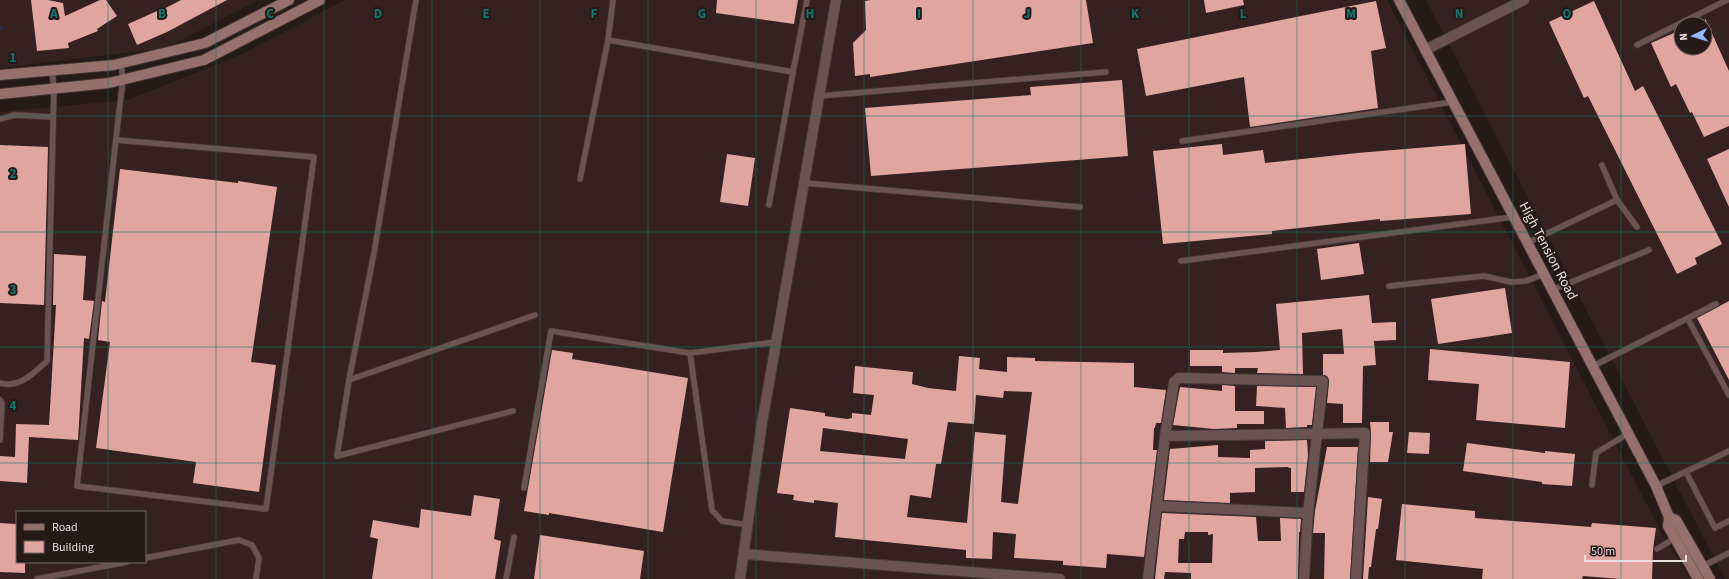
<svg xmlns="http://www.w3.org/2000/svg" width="1729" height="579" font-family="'Source Sans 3',sans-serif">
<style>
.built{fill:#352220;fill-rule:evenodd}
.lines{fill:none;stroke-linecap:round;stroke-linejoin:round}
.stream{stroke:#1d3056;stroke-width:4}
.building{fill:#e0a59e;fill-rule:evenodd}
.service-casing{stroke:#413533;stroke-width:7}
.minor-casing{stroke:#413533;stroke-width:12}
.tertiary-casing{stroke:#413533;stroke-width:12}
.secondary-casing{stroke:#413533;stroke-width:12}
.service{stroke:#6a5350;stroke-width:5.5}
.minor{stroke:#6a5350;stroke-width:10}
.tertiary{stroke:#6a5350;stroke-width:10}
.secondary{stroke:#96716c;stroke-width:10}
.grid{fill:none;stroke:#0f766e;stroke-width:1;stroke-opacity:0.55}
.labels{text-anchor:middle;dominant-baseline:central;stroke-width:4;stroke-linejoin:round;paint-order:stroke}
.street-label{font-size:14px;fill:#e6dddc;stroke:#261a18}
.grid-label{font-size:13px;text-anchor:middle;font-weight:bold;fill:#0f766e;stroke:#261a18;stroke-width:4;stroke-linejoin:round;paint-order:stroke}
</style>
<rect width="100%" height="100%" fill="#261a18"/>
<g class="built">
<polygon points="0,0 259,0 166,48 0,68"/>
<path d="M345,0H1387L1663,536L1690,579H0V112L128,100L242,54ZM17,512H145V562H17Z"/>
<path d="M1426,0H1729V579H1725ZM1681,24H1705V48H1681Z"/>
</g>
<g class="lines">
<polyline class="stream" points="0,28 0,29"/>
</g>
<g class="building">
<polygon points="31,0 48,0 63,3 65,16 100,0 106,0 117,16 97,29 98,31 68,43 69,48 37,51"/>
<polygon points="181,0 227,0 167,32 137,45 128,24 157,11 158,12"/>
<polygon points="717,0 798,0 794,24 716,13"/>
<polygon points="871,0 1086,0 1093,43 870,77 870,74 855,76 853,43 866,30 865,1"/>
<polygon points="1204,0 1243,0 1244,5 1206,13"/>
<polygon points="1376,1 1386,48 1371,51 1378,108 1250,127 1244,77 1146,96 1137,49"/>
<polygon points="1594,1 1635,91 1643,86 1722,244 1695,258 1697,264 1677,274 1588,96 1584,98 1549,22"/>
<polygon points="1705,18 1729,71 1729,126 1704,137 1692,112 1690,113 1676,84 1671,87 1651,43 1681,30 1681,48 1705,48"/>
<polygon points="1122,80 1128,156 871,176 865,108 1031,95 1030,87"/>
<polygon points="1222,144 1223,155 1263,150 1265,163 1357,153 1465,144 1471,214 1380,221 1380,219 1272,231 1272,234 1163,244 1153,151"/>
<polygon points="0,145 48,147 44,305 0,303"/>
<polygon points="1729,149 1729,207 1707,159"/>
<polygon points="727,154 755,158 748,206 720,202"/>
<polygon points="120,169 238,183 238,181 277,187 251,362 276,365 259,492 193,483 196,462 96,448 110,342 98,340 102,301 105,302"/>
<polygon points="1359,243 1364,274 1321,280 1317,249"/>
<polygon points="54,254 86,256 83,300 94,301 89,339 84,338 78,440 29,437 27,483 0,481 0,456 15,457 16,424 49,425 56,305 53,305"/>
<polygon points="1505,288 1512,333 1438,344 1431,299"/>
<polygon points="1369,295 1372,323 1396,322 1396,340 1374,341 1376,365 1363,366 1362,423 1343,423 1343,404 1327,403 1329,381 1327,376 1323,375 1323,354 1344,354 1342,329 1302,333 1303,374 1257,373 1258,368 1235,368 1235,373 1222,372 1222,366 1190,366 1190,350 1223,350 1223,353 1256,352 1280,350 1276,304"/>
<polygon points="1729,301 1729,380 1697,318"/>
<polygon points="1430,349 1570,362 1565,428 1476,420 1479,384 1428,380"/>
<polygon points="552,350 573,353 572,359 688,378 663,532 549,513 549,515 524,511"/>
<path d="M959,356L980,358L979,369L1007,372V357L1035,358V361L1134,363V387L1166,390L1161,423H1156L1155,428H1154L1153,450H1157L1144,557L1107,554L1106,568L1063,565V561L1014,558L1016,534L993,532L992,559L966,558V550L835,537L838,503L814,500V503L793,500L794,495L777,493L790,408L825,413V416L847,419L852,418V413L871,415L874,395L853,393L855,366L913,372L912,384L928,388L956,391ZM1004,391L1032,392L1018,504L1001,502L1006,435L975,432L967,523L907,517L910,495L931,498L936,464H941L948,422L974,424L976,395L1003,398ZM823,428L908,439L905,459L820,451Z"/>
<polygon points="1222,385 1235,386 1235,411 1264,411 1264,424 1237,424 1237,428 1214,429 1173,425 1180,387 1222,391"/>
<polygon points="1257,386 1316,387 1312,425 1307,425 1307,427 1286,428 1285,408 1256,406"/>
<polygon points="1370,422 1389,422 1389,432 1393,432 1388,462 1370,462 1371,433"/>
<polygon points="1409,432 1430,433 1429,454 1407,453"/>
<polygon points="1307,440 1308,455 1304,492 1291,492 1291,468 1289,468 1288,467 1255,468 1255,492 1230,493 1230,503 1164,500 1170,449 1218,445 1218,457 1250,458 1250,450 1265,449 1265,441"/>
<polygon points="1467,443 1545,453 1545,451 1575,454 1572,486 1542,484 1542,482 1463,471"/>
<polygon points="1327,447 1358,447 1350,579 1324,579 1325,533 1313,533 1315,511"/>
<polygon points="474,495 500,499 494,539 501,541 495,579 372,579 378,539 370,537 373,520 419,528 421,509 471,516"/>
<polygon points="1368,497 1382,499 1378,529 1376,529 1371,567 1369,567 1368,579 1363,579"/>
<polygon points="1402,504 1475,511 1475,518 1591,527 1592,523 1656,528 1653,549 1652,579 1621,579 1583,576 1582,579 1482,579 1483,569 1396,560"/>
<path d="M1162,513L1256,517L1258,541H1281L1280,518L1301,519L1300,532H1299L1298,579H1191V573L1165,572L1164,579H1155ZM1185,532H1208V535L1213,534L1212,563H1178L1179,539H1184Z"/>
<polygon points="0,523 16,524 17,562 25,562 25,573 0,572"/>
<polygon points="540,535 644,551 640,579 534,579"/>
</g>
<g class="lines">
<defs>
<g id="service">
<polyline points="416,0 374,253 349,380 337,456 513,411"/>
<polyline points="608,40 793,72 769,205"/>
<polyline points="1637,45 1727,0"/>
<polyline points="793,72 807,0"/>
<polyline points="819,96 1106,72"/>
<polyline points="0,119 15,115 53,117"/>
<polyline points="116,140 314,157 266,509 77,486 119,112 123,80 121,63"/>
<polyline points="1182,141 1453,102"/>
<polyline points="580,179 608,40 613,0"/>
<polyline points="804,183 1080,207"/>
<polyline points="1617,200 1637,227"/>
<polyline points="1527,243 1617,200 1602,165"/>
<polyline points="1181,261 1513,217"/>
<polyline points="1389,286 1484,276 1511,282 1526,281 1544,274"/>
<polyline points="1552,290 1649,250"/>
<polyline points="1688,319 1729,395"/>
<polyline points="690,353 712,510 722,521 748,525"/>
<polyline points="1593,366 1716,304"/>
<polyline points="349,380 535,315"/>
<path d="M0,383C19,389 35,372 47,361L54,89L52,71"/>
<polyline points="0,400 2,403 0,440"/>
<polyline points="1686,472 1715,528 1729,521"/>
<polyline points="1592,485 1596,453 1629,433"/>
<polyline points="1656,486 1729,451"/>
<polyline points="524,488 551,331 690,353 776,342"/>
<polyline points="1657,549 1675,538"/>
<polyline points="145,558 239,540 252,545 259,558 256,579"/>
<polyline points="1703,566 1729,553"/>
<polyline points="37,579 127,562"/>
<polyline points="506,579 514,537"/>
</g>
<g id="minor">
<polyline points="1165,436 1174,382 1179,378 1323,381 1308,513 1304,579"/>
<polyline points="1158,506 1308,513"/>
<polyline points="1148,579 1165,436 1365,433 1356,579"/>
</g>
<g id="tertiary">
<polyline points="1425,50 1524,0"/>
<polyline points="744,554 1060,579"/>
<polyline points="740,579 762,423 836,0"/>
</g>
<g id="secondary">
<polyline points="1399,0 1656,486 1669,517 1668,526 1698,579"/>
<polyline points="0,75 114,65 205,43 289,0"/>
<polyline points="0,94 109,83 204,60 320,0"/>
<polyline points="1669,517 1676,520 1710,579"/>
</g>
</defs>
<use href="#service" class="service-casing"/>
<use href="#minor" class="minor-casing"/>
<use href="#tertiary" class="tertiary-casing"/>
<use href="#secondary" class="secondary-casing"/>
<use href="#service" class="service"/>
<use href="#minor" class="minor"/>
<use href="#tertiary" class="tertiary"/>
<use href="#secondary" class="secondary"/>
</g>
<path class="grid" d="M108,0V512M216,0V579M324,0V579M432,0V579M540,0V579M648,0V579M756,0V579M864,0V579M973,0V579M1081,0V579M1189,0V579M1297,0V579M1405,0V579M1513,0V579M1621,0V579M0,116H1729M0,232H1729M0,347H1729M0,463H1729M108,562V579"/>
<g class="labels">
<g class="street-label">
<text transform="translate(1548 251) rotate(62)">High Tension Road</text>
</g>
</g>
<g class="grid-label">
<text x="54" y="18">A</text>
<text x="162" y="18">B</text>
<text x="270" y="18">C</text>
<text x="378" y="18">D</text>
<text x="486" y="18">E</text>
<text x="594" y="18">F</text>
<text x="702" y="18">G</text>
<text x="810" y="18">H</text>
<text x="919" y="18">I</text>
<text x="1027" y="18">J</text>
<text x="1135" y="18">K</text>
<text x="1243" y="18">L</text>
<text x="1351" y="18">M</text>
<text x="1459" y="18">N</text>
<text x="1567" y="18">O</text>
<text x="13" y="62">1</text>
<text x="13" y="178">2</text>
<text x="13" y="294">3</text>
<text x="13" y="410">4</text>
</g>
<rect x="16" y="511" width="130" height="52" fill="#261a18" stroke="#736866"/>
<rect x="24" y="524" width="20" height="6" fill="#96716c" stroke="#736866"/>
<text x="52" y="531" font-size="12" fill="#e6dddc">Road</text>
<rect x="24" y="541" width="20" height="12" fill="#e0a59e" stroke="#736866"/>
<text x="52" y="551" font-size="12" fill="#e6dddc">Building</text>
<g transform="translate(1693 36) rotate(265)"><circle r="19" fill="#261a18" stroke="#736866"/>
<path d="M0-3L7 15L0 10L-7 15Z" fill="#91b8fd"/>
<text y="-6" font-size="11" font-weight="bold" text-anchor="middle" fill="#e6dddc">N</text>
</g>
<path d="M1585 555v6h101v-6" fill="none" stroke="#e6dddc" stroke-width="2"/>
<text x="1591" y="555" font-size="12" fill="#e6dddc" stroke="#261a18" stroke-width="3" paint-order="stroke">50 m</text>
</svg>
